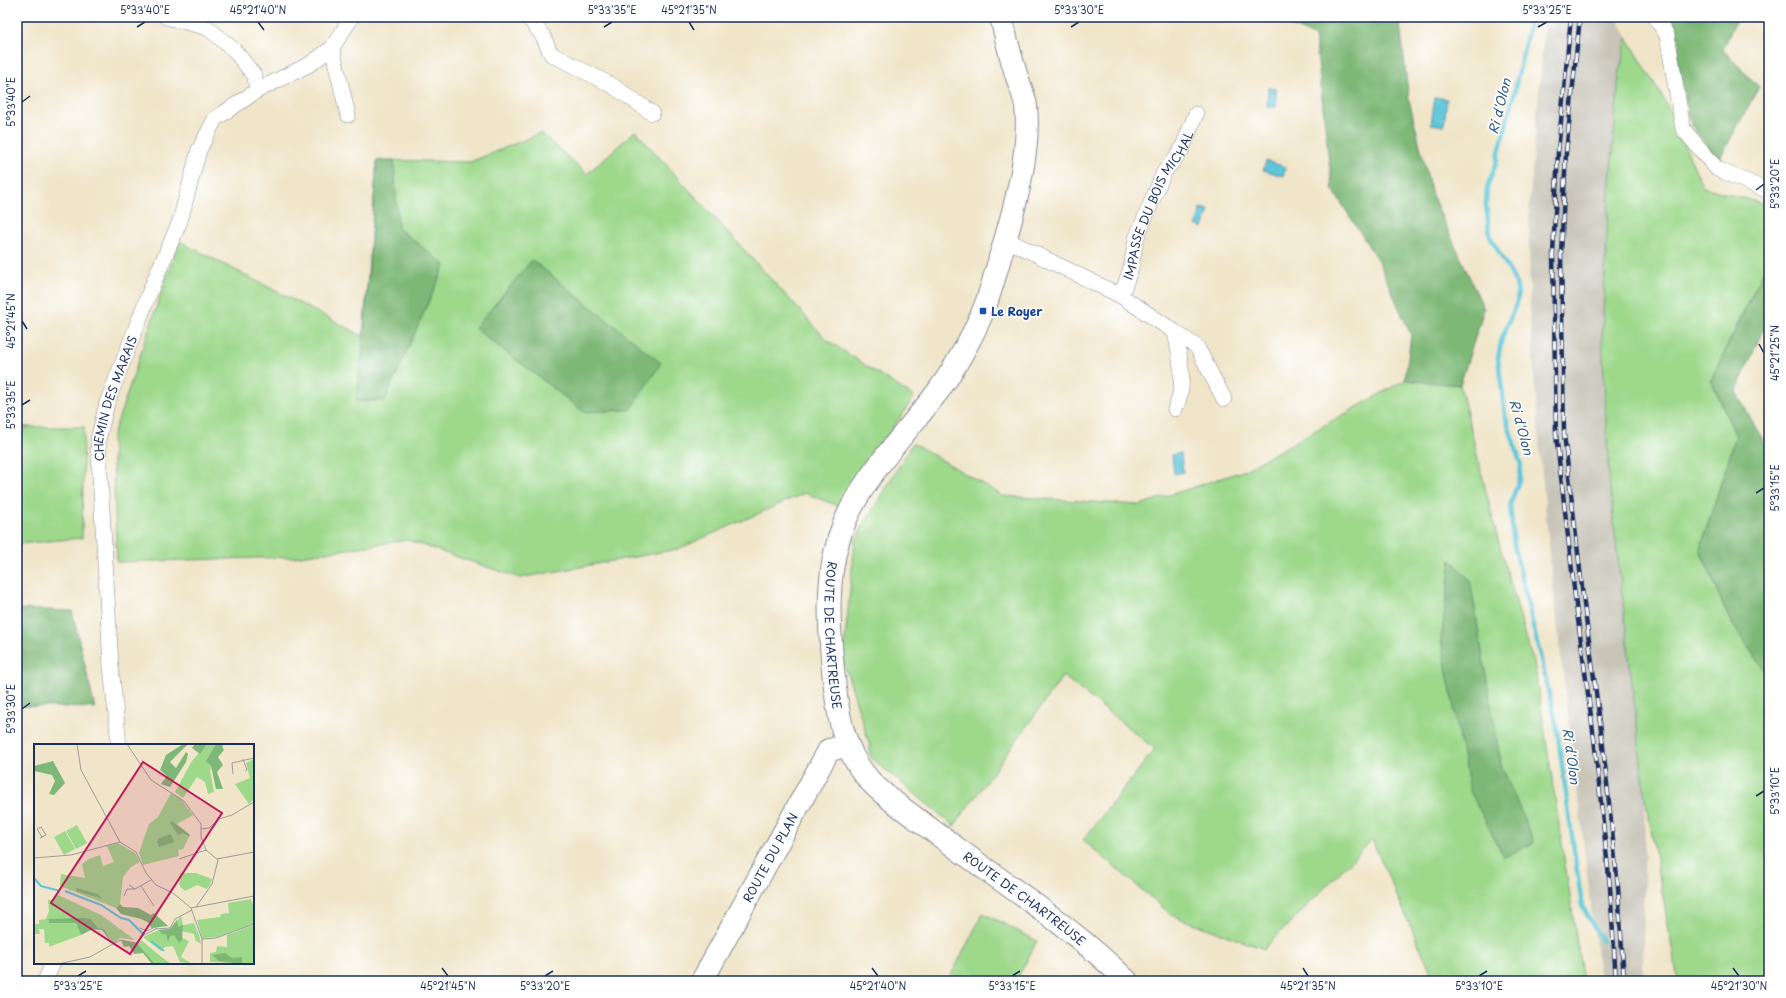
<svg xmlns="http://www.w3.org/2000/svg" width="1786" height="998" font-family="'Playpen Sans',sans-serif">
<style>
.industrial{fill:#c8c4b8}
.green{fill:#9dd88b;stroke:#5c8474}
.forest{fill:#7eb877;stroke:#4c746a}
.water{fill:#5dc6d9;stroke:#3c7a9c}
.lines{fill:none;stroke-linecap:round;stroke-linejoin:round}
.stream{stroke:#5dc6d9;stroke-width:4.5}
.street-casing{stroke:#868a94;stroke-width:16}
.secondary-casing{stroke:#868a94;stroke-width:24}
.street{stroke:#fff;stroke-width:15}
.secondary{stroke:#fff;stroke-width:22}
.rail-casing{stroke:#1b2f5e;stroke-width:4.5}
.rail{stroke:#fff;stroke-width:3;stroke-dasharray:9;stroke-linecap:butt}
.ticks{fill:none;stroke:#1b2f5e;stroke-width:1.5}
.transit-dot{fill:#1a4fb4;stroke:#fff;stroke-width:1.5}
.labels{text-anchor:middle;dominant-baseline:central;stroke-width:3.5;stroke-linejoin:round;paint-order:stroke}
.street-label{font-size:12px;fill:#1b2f5e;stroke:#fff}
.transit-label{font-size:12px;font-weight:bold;fill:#164399;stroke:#fff;text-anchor:start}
.water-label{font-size:13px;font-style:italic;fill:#2f5c83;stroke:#fff}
.inset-river{fill:none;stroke:#5dc6d9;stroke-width:2}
.inset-road{fill:none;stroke:#9b9c9e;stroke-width:1}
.view{fill:#c2185b;fill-opacity:0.15;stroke:#c2185b;stroke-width:2}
.inset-edge{fill:none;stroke:#1b2f5e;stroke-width:2}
.neatline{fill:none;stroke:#1b2f5e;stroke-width:1.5}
.ticks-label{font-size:10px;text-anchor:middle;fill:#1b2f5e}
</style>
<rect width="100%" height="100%" fill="#fff"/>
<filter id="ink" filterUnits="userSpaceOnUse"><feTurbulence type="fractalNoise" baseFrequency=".025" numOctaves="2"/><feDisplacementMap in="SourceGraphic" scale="8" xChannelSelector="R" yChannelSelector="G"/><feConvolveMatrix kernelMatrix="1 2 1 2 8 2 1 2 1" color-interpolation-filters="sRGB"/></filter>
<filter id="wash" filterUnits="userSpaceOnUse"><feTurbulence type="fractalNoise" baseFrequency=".012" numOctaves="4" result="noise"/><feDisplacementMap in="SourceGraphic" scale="16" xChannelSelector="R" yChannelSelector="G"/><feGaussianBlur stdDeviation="0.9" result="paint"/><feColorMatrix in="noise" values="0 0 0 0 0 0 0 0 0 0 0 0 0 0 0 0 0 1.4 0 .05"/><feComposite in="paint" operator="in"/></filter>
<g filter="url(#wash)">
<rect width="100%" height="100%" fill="#f0e5c9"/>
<polygon class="industrial" points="1545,17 1617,17 1627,37 1619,75 1609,193 1602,337 1609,480 1645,797 1643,981 1600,981 1556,614 1540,455 1530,320 1529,209"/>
<g class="green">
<polygon points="1266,17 1288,17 1288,25"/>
<polygon points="1627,37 1667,105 1703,187 1769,205 1769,260 1711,380 1736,436 1700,549 1730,621 1769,677 1769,981 1678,981 1645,797 1609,480 1602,337 1609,193 1619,75"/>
<polygon points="635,131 827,340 914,397 838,506 805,493 678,549 520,578 407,540 294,557 117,562 112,438 179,241 363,336 377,160 470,162 541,133 587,174"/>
<polygon points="1405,380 1460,385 1497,536 1535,668 1583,981 1435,981 1372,840 1264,949 1173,916 1083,840 1155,749 1063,676 954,826 870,757 870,746 843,660 855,540 913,443 1003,496 1139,505 1243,471"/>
<polygon points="17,427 84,427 82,538 17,544"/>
<polygon points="983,913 1037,941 1016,981 948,981"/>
</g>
<g class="forest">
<polygon points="1288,17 1399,17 1409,100 1432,195 1484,309 1460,385 1405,380 1411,335 1378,261 1332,188 1315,36 1288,25"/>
<polygon points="1666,17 1737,17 1723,50 1759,87 1719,160 1691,125 1669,22"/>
<polygon points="377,160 394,160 398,228 445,265 385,400 356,402 364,336"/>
<polygon points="532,260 661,363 630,410 584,412 475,328"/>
<polygon points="1769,260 1769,316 1736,392 1769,451 1769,677 1730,621 1700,549 1736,436 1711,380"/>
<polygon points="1451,560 1470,580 1501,764 1534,843 1504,857 1470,791 1441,641"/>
<polygon points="17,609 72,611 95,708 17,706"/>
</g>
<g class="water">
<polygon points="1268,88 1276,89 1276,107 1267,107"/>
<polygon points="1435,97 1447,99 1444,126 1431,124"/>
<polygon points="1266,161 1286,167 1283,176 1263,170"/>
<polygon points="1201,208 1209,210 1203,228 1196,225"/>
<polygon points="1181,453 1183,472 1174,474 1172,455"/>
</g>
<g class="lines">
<polyline class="stream" points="1531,17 1514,94 1496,164 1487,187 1486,205 1490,236 1516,283 1518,294 1517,302 1502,338 1498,358 1505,415 1521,465 1520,477 1510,505 1514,545 1556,723 1582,906 1602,941"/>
</g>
</g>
<g filter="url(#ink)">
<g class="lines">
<defs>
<g id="street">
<polyline points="166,17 208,28 234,50 254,75 258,90"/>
<polyline points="528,17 543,36 551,54 613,86 652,113"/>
<polyline points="1655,17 1667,35 1683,129 1717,169 1769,191"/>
<polyline points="332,48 348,115"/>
<path d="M1005,239L1121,296L1175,332C1180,358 1187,384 1175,409"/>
<path id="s1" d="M1121,296L1131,268L1136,239L1164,172L1181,151L1196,114"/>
<polyline points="1175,332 1197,347 1224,399"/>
<path id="s2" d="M119,745L111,666L98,440L107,403L152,286L180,221L199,150L215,119L258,90L310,64L332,48L352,17"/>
<polyline points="45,981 53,963"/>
</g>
<g id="secondary">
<path id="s3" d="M1001,17C1005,34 1009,51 1014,67C1017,80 1024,93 1026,106C1031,151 1014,211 1001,254C996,272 991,291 984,309C972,338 952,374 932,399C900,440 854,487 839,538C826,579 829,626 833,670C837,710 842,751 871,782C888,800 919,820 940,836C1003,883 1070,925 1127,981"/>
<path id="s4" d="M702,981L829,750L838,748L846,742"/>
</g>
</defs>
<use href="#street" class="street-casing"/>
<use href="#secondary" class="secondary-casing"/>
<use href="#street" class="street"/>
<use href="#secondary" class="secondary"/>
<defs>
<g id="rail">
<polyline points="1571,17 1558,152 1553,254 1556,434 1576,605 1594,738 1610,887 1616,981"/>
<polyline points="1580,17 1566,153 1561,254 1564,434 1584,604 1602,737 1618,887 1624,981"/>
</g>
</defs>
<use href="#rail" class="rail-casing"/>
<use href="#rail" class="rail"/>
</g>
</g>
<path class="ticks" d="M258,22L264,30M689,22L694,30M137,27L145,22M604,27L612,22M1071,27L1079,22M1538,27L1547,22M22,102L30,96M1756,190L1764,184M22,321L27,329M1759,344L1764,353M22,405L30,400M1756,493L1764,488M22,709L30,703M1756,796L1764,791M442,968L448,976M872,968L878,976M1303,968L1308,976M1733,968L1739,976M78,976L86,971M545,976L553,971M1012,976L1020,971M1479,976L1487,971"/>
<rect class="transit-dot" x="979" y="307" width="8" height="8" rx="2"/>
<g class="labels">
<g class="street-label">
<text stroke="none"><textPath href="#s1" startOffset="99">IMPASSE DU BOIS MICHAL</textPath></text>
<text stroke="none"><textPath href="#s2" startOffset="350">CHEMIN DES MARAIS</textPath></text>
<text stroke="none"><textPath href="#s3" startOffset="672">ROUTE DE CHARTREUSE</textPath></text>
<text stroke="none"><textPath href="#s4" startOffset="141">ROUTE DU PLAN</textPath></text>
<text stroke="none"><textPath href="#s3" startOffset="1020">ROUTE DE CHARTREUSE</textPath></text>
</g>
<g class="transit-label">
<text x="991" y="311">Le Royer</text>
</g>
<g class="water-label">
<text transform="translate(1499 106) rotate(-76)">Ri d'Olon</text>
<text transform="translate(1522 427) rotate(75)">Ri d'Olon</text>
<text transform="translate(1572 756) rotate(82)">Ri d'Olon</text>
</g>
</g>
<g transform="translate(34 744)">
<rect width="220" height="220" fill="#f0e5c9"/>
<path d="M173,0H182L173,17L177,22L176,27L180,48L174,50L171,38L163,33L149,54L141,48L158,17ZM220,15V55L215,60L201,40L216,34L212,19ZM137,49L147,55L159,71L143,80L156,91L149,105L144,106L145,112L109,121L105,109L110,94L115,80L124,73ZM43,81L53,99L42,105L32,87ZM31,87L41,105L30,111L20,93ZM84,99L101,109L106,118L97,123L89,133L86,160L82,164L26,142L27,130L51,134L48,120L55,115L66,111L69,122L80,118L73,102ZM146,129H162L178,135L176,141L173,145L163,141L151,147L145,141ZM22,150L67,171L101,196L86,194L79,200L70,185L64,184L57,175H14L15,179H42L47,191L15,203V199H11L10,185H5L6,190H1L0,180H5V176L12,175L15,167L14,156H19ZM217,155L220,163V180L183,193L168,194L163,176L186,173L187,170L195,169L194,159ZM147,172L149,181L160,179L165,191L167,200L161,196L160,190L148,187L147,193L155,197L147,213L158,220L146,218L139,202L131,203L127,207L109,193L125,186L136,185ZM220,181V220L176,218V209L182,208L183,202L193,203V191ZM107,196L125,211L137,220H121L104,200Z" fill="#9dd88b"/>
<path d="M149,0H154L136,18L142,24L152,8L154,10L152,18L136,43L127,40L133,32L126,26L132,11ZM161,0H173L166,10L158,4ZM182,0H191L188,2L190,6L184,13L189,21L183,28L189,45H182L177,22L172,17ZM19,17L31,39L20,51L15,50L21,37L18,31L0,27V22ZM138,77L156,91L155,92L149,89L144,91L136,79ZM137,90L140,98L125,103L123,98L125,94ZM43,144L63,150L69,155L42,147ZM86,160L89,163L104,164L117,171L120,169L134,182L117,184L115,179L107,175L87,170L82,164ZM50,174L57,175L64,184L70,185L79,200L68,186L59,185L47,191L42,179H15L14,175ZM143,176L144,183L149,181L148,196L145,199L140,191L136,192L134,198L132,190H128L125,186L136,185ZM87,196L104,200L121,220H118L109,209L100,210L95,202L90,203ZM191,209L198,214L208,213V220L185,217L178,211Z" fill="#7eb877"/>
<path class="inset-river" d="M0,134L7,142L26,147M31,147L67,161L87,174L95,176L109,190M117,197L130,207"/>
<path class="inset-road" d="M43,0L47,26L86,98M93,0L117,36L150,57L167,80V93L172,106L184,116L178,140L162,163M209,15L213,26L211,27M199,30L198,19L220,14M167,85L175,84L185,75L198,71L220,58M6,94H7L8,93L12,91L7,83L3,85L8,93M0,114L37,111L86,98L102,108L112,129L122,141L139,149L157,164L220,152M145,115L172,106M183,115L220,108M95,141L101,145L117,136M107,142L120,162M90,152L93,145H101M157,164L168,195V220M106,184L113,187L121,183L122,185M168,195L182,194L220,180M24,220L56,213L86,196L102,199L110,191L122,185L136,184L141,175L158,166"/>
<path class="view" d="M109,18L188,69L96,210L17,159Z"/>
<rect width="220" height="220" class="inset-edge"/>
</g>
<rect width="1786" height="998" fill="none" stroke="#fff" stroke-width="44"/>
<rect x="22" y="22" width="1742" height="954" class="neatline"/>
<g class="ticks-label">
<text x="145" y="14">5°33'40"E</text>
<text x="258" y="14">45°21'40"N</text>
<text x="612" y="14">5°33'35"E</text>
<text x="689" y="14">45°21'35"N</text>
<text x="1079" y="14">5°33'30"E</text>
<text x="1547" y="14">5°33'25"E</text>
<text transform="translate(11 102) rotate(-90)" y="4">5°33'40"E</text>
<text transform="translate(1775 184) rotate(-90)" y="4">5°33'20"E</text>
<text transform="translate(11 321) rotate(-90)" y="4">45°21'45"N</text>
<text transform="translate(1775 353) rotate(-90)" y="4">45°21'25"N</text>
<text transform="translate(11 405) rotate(-90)" y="4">5°33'35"E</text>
<text transform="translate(1775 488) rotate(-90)" y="4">5°33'15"E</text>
<text transform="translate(11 709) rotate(-90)" y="4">5°33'30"E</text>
<text transform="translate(1775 791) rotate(-90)" y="4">5°33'10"E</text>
<text x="78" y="990">5°33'25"E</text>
<text x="448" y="990">45°21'45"N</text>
<text x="545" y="990">5°33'20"E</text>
<text x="878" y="990">45°21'40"N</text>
<text x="1012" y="990">5°33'15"E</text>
<text x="1308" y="990">45°21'35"N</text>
<text x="1479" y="990">5°33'10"E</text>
<text x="1739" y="990">45°21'30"N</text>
</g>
</svg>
